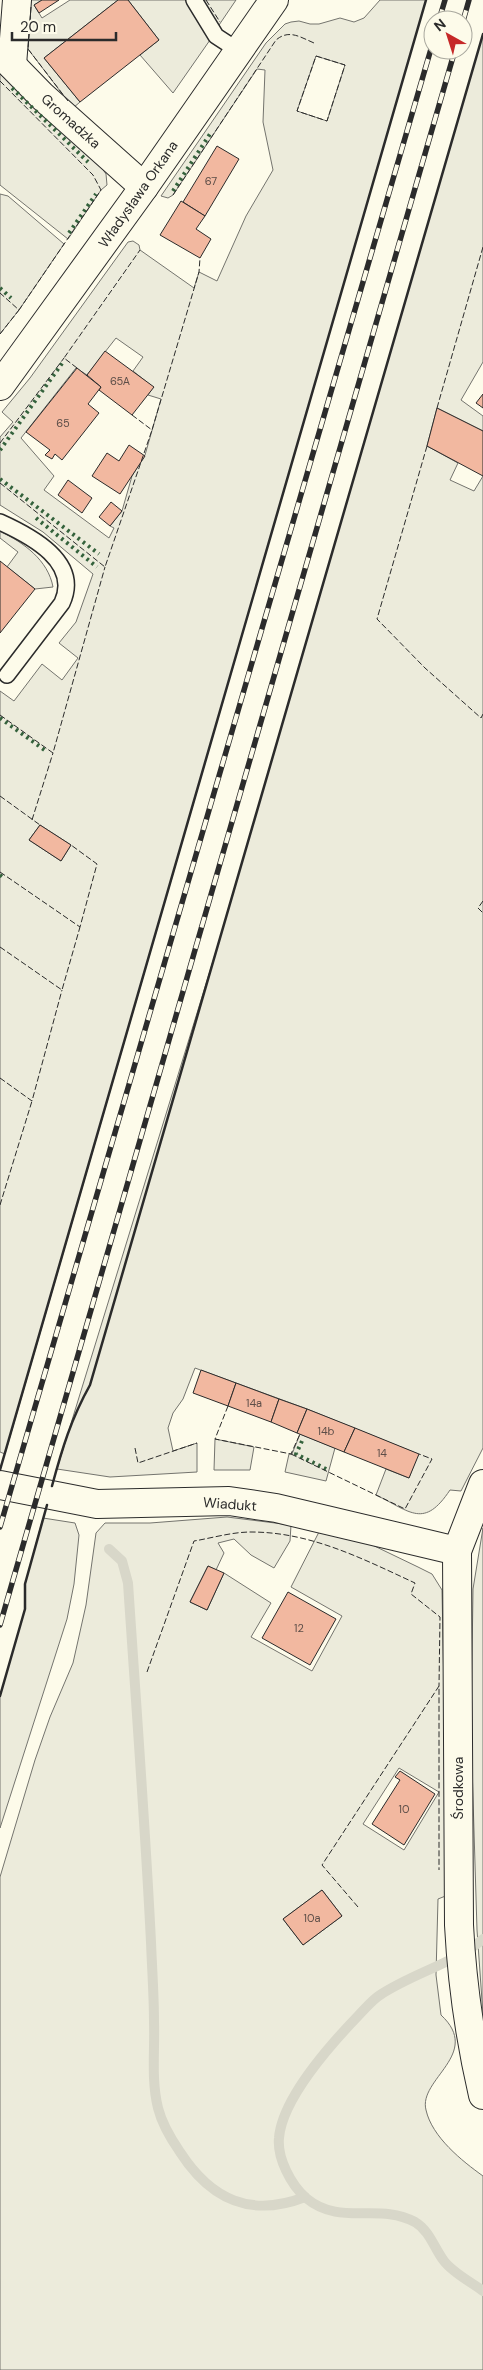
<svg xmlns="http://www.w3.org/2000/svg" width="483" height="2370" font-family="'DM Sans',sans-serif">
<style>
.green{fill:#ecebdb;stroke:#74746e;fill-rule:evenodd}
.lines{fill:none;stroke-linecap:round;stroke-linejoin:round}
.stream{stroke:#d8d7c9;stroke-width:10}
.building{fill:#f2b8a0;stroke:#2b2b2b}
.service-casing{stroke:#2b2b2b;stroke-width:18}
.minor-casing{stroke:#2b2b2b;stroke-width:30}
.tertiary-casing{stroke:#2b2b2b;stroke-width:30}
.service{stroke:#fdfbea;stroke-width:15}
.minor{stroke:#fdfbea;stroke-width:28}
.tertiary{stroke:#fdfbea;stroke-width:28}
.rail-casing{stroke:#2b2b2b;stroke-width:5.5}
.rail{stroke:#fdfbea;stroke-width:4;stroke-dasharray:11;stroke-linecap:butt}
.hedge{stroke:#34623c;stroke-width:4;stroke-dasharray:2.5 4;stroke-linecap:butt}
.fence{stroke:#2b2b2b;stroke-width:1;stroke-dasharray:6 2.5;stroke-linecap:butt}
.wall{stroke:#2b2b2b;stroke-width:2.5}
.labels{text-anchor:middle;dominant-baseline:central;stroke-width:4;stroke-linejoin:round;paint-order:stroke}
.number-label{font-size:11px;fill:#5d4e48}
.street-label{font-size:14px;fill:#2b2b2b;stroke:#fdfbea}
</style>
<rect width="100%" height="100%" fill="#fdfbea"/>
<g class="green">
<polygon points="31,0 42,0 34,5 42,18 70,0 118,0 44,58 80,102 73,108 28,49"/>
<polygon points="128,0 186,0 210,40 173,93 140,55 159,40"/>
<polygon points="200,0 236,0 217,28"/>
<path d="M380,0H426L5,1454L0,1452V691L14,701L42,664L62,680L78,658L59,643L76,622L93,574L43,532L0,505V437L13,422L2,412L30,378L128,242L133,241L139,245L140,250L194,288L199,272L217,281L246,216L273,170L263,122L265,70L257,69L173,195L168,198L161,196L266,43L285,24L291,22L299,21L310,24H319L340,18L354,22L364,18ZM316,56L345,65L327,121L297,111ZM116,338L143,357L133,371L153,387L148,395L161,399L145,455L132,476L122,511L110,526L114,528L109,538L44,490L54,476L21,438L76,368L87,375ZM40,825L71,845L61,861L29,840Z"/>
<path d="M483,34V362L461,400L483,416V431L437,408L427,446L458,463L450,480L474,491L483,476V1448L461,1491L450,1490C424,1529 411,1512 376,1495L386,1469L409,1478L418,1454L307,1409L195,1368L183,1399L173,1413L168,1428L173,1451L197,1443V1472L110,1477L57,1469L217,948Z"/>
<polygon points="0,69 102,168 106,174 107,185 101,190 68,239 0,185"/>
<polygon points="0,194 8,196 64,244 19,310 0,334"/>
<path d="M0,531C24,543 48,560 53,587L35,589L7,567L18,552L0,538Z"/>
<polygon points="300,1434 335,1448 326,1481 285,1472 289,1454 292,1454"/>
<polygon points="215,1439 254,1447 250,1470 214,1470"/>
<path d="M227,1517L291,1525L290,1541L274,1568L251,1555L234,1539L218,1543L224,1553L216,1570L208,1566L190,1602L207,1610L224,1573L271,1603L251,1637L312,1671L342,1616L291,1587L321,1528L364,1541L418,1567L432,1574L442,1590L448,1895L438,1899L436,1975L441,2015C483,2054 418,2079 426,2110C432,2137 462,2161 483,2176V2370H0V1877L35,1760L50,1717L73,1663L86,1605L96,1533L105,1523H150ZM399,1768L439,1792L404,1850L363,1824ZM322,1890L342,1916L303,1945L283,1919Z"/>
<polygon points="43,1518 75,1523 79,1535 74,1584 67,1619 0,1828 0,1696 25,1609 25,1584"/>
<polygon points="483,1528 483,2015 477,1930 471,1732 473,1589"/>
</g>
<g class="lines">
<g class="stream">
<path d="M109,1549L122,1561L128,1583C136,1703 145,1822 151,1942C152,1969 154,1995 154,2022C155,2050 151,2080 158,2108C162,2124 171,2139 180,2152C211,2200 251,2218 305,2197"/>
<path d="M483,1939C453,1964 413,1973 380,1995C372,2000 365,2009 358,2016C331,2044 282,2099 279,2138C277,2158 291,2185 306,2198C341,2227 378,2202 415,2222C430,2231 434,2248 444,2261C453,2273 471,2282 483,2291"/>
</g>
</g>
<g class="building">
<polygon points="42,0 59,0 39,13 34,5"/>
<polygon points="118,0 128,0 159,40 80,102 44,58"/>
<polygon points="217,146 239,159 205,216 183,202"/>
<polygon points="181,201 205,216 196,229 211,239 200,258 160,235"/>
<polygon points="105,351 154,387 132,415 99,390 101,387 87,375"/>
<polygon points="77,368 101,387 88,404 99,413 62,460 55,454 52,459 45,455 50,450 26,432"/>
<polygon points="483,394 483,408 476,403"/>
<polygon points="437,408 483,431 483,476 427,446"/>
<polygon points="129,445 145,456 120,494 92,476 107,453 119,461"/>
<polygon points="68,480 92,498 82,513 58,495"/>
<polygon points="111,502 122,511 110,526 99,517"/>
<polygon points="0,561 35,589 0,633"/>
<polygon points="40,825 71,845 61,861 29,840"/>
<polygon points="201,1370 236,1383 228,1406 193,1393"/>
<polygon points="236,1383 279,1399 271,1422 228,1406"/>
<polygon points="279,1399 307,1409 297,1433 271,1422"/>
<polygon points="307,1409 355,1428 344,1452 297,1433"/>
<polygon points="355,1428 419,1454 409,1478 344,1452"/>
<polygon points="208,1566 224,1573 207,1610 190,1602"/>
<polygon points="288,1592 336,1619 310,1665 262,1638"/>
<polygon points="400,1771 435,1794 404,1845 372,1824 400,1780 395,1777"/>
<polygon points="322,1890 342,1916 303,1945 283,1919"/>
</g>
<g class="lines">
<defs>
<g id="service">
<polyline points="194,0 216,36 239,51"/>
<path d="M0,522C31,536 81,562 62,603L7,675"/>
</g>
<g id="minor">
<polyline points="0,53 42,96 144,187"/>
<polyline points="12,65 17,0"/>
<path d="M483,1484L457,1551L459,1925C462,1983 470,2039 483,2095"/>
<polyline points="0,1485 97,1504 229,1501 276,1508 457,1551"/>
</g>
<polyline id="tertiary" points="0,386 144,187 274,0"/>
</defs>
<use href="#service" class="service-casing"/>
<use href="#minor" class="minor-casing"/>
<use href="#tertiary" class="tertiary-casing"/>
<use href="#service" class="service"/>
<use href="#minor" class="minor"/>
<use href="#tertiary" class="tertiary"/>
<defs>
<g id="rail">
<polyline points="439,20 445,0"/>
<polyline points="463,21 469,0"/>
<polyline points="0,1527 433,42"/>
<polyline points="0,1625 455,50"/>
</g>
</defs>
<use href="#rail" class="rail-casing"/>
<use href="#rail" class="rail"/>
<g class="hedge">
<polyline points="12,88 88,162"/>
<polyline points="173,191 210,134"/>
<polyline points="69,233 96,194"/>
<polyline points="0,288 11,298"/>
<polyline points="0,450 63,362"/>
<polyline points="0,479 99,554"/>
<polyline points="36,518 97,567"/>
<polyline points="0,718 46,751"/>
<polyline points="0,875 4,878"/>
<polyline points="302,1441 296,1454 328,1470"/>
</g>
<g class="fence">
<polyline points="206,0 220,22"/>
<polyline points="31,7 28,49 68,101"/>
<polygon points="316,56 345,65 327,121 297,111"/>
<polyline points="0,81 93,175 101,190 19,310 0,293"/>
<path d="M173,195L276,40C289,29 300,37 314,43"/>
<polyline points="0,334 19,310"/>
<polyline points="77,368 64,358 140,250"/>
<polyline points="437,408 483,247"/>
<polyline points="132,415 152,430 199,272 200,258"/>
<polyline points="0,443 64,358"/>
<polyline points="427,446 377,619 425,668 481,718 483,714"/>
<polyline points="0,483 105,567 152,430"/>
<polyline points="0,715 53,753 105,567"/>
<polyline points="0,796 40,825"/>
<polyline points="32,820 53,753"/>
<polyline points="0,872 80,927 97,864 71,845"/>
<polyline points="483,901 478,908 483,913"/>
<polyline points="0,947 62,990 80,927"/>
<polyline points="0,1078 32,1101 62,990"/>
<polyline points="0,1205 32,1101"/>
<polyline points="228,1406 215,1439 291,1454 300,1434"/>
<polyline points="135,1448 138,1463 197,1443"/>
<polyline points="291,1454 405,1509 432,1459 419,1454"/>
<path d="M147,1672L194,1541C212,1538 232,1532 251,1532C311,1532 363,1559 415,1583L411,1594L440,1617L439,1686"/>
<polyline points="358,1907 322,1865 439,1686 439,1870"/>
</g>
<g class="wall">
<polyline points="0,1470 426,0"/>
<path d="M52,1486C62,1449 71,1419 90,1385L483,34"/>
<polyline points="0,1696 25,1609 25,1584 47,1505"/>
</g>
</g>
<g class="labels">
<g class="number-label">
<text x="211" y="181">67</text>
<text x="120" y="381">65A</text>
<text x="63" y="423">65</text>
<text x="254" y="1403">14a</text>
<text x="326" y="1431">14b</text>
<text x="382" y="1453">14</text>
<text x="299" y="1628">12</text>
<text x="404" y="1809">10</text>
<text x="312" y="1918">10a</text>
</g>
<g class="street-label">
<text transform="translate(71 121) rotate(42)">Gromadzka</text>
<text transform="translate(138 194) rotate(-55)">Władysława Orkana</text>
<text transform="translate(230 1504) rotate(4)">Wiadukt</text>
<text transform="translate(458 1788) rotate(-90)">Środkowa</text>
</g>
</g>
<g transform="translate(448 35) rotate(321)"><circle r="24" fill="#fdfbea" stroke="#a9a89e"/>
<path d="M0-4L9 19L0 12L-9 19Z" fill="#c62828"/>
<text y="-8" font-size="14" font-weight="bold" text-anchor="middle" fill="#2b2b2b">N</text>
</g>
<path d="M12 32v8h104v-8" fill="none" stroke="#2b2b2b" stroke-width="2.5"/>
<text x="20" y="32" font-size="15" fill="#2b2b2b" stroke="#fdfbea" stroke-width="4" paint-order="stroke">20 m</text>
</svg>
